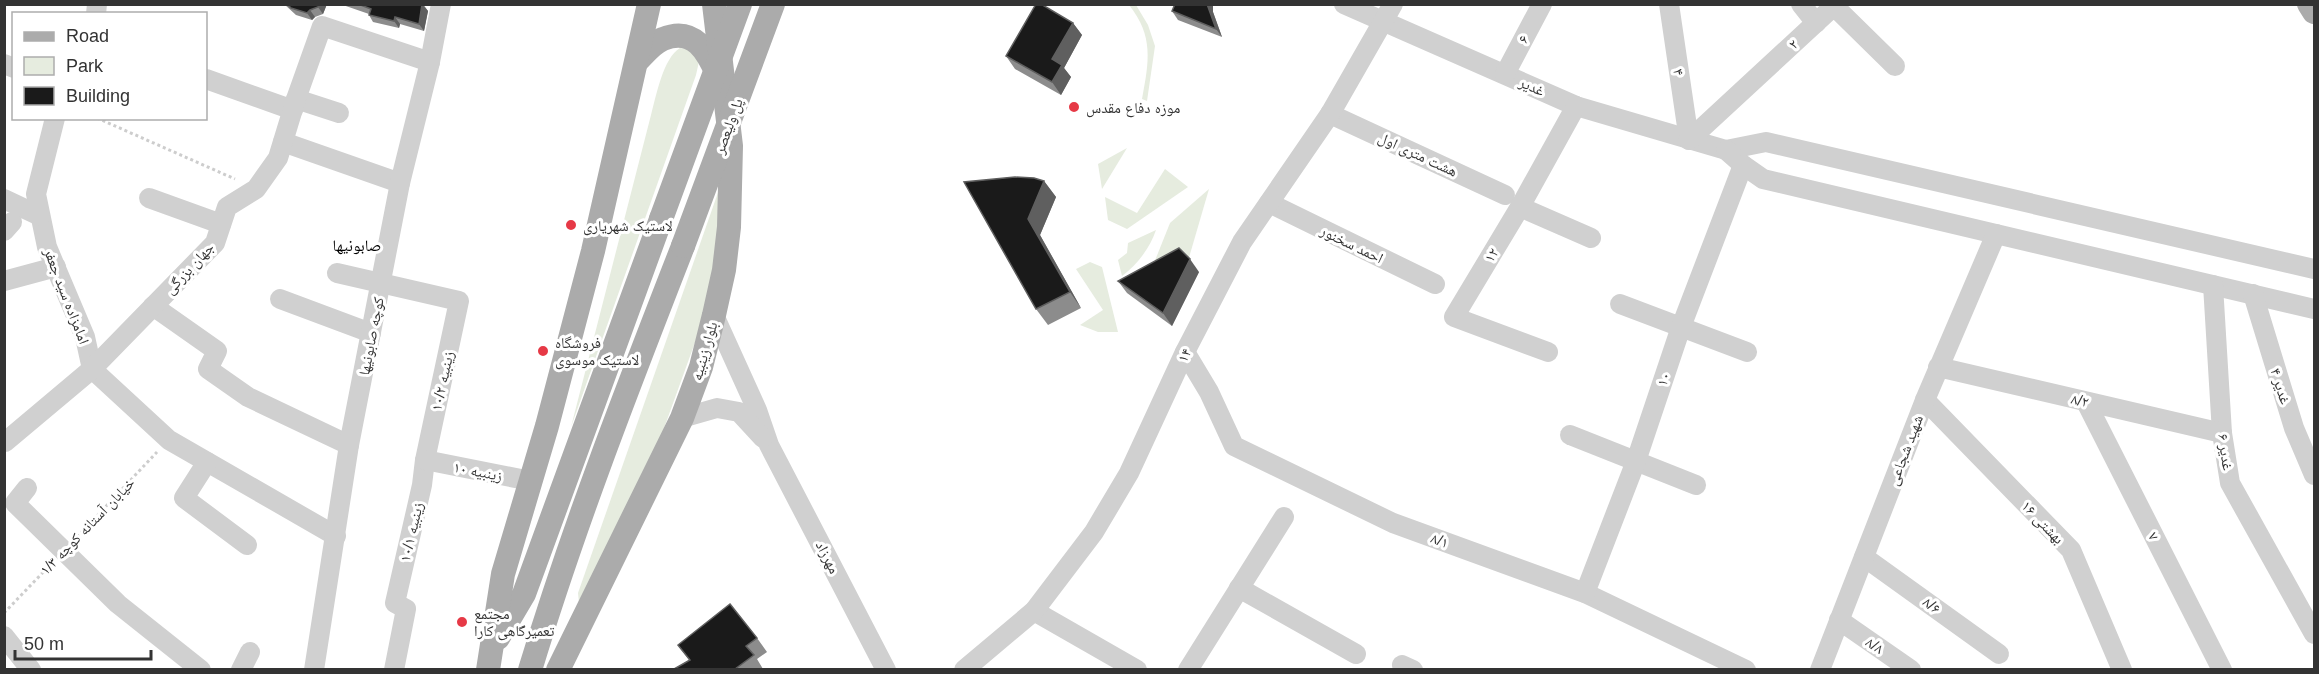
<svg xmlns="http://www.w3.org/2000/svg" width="2319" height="674" font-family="Helvetica,'Noto Naskh Arabic',sans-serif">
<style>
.green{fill:#e6ecdf}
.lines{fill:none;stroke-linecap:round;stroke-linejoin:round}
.path{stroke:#cdcdcd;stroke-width:3;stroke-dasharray:3 3;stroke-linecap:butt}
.minor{stroke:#d0d0d0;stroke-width:20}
.major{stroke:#ababab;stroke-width:24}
.major-bridge{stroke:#ababab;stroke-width:24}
.wall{fill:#8c8c8c}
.shaded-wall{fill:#5f5f5f}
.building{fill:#1a1a1a;stroke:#5f5f5f;stroke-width:1.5}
.poi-dot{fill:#e63946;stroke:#fff;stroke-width:2}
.labels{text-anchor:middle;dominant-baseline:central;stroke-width:6;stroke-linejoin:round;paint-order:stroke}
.street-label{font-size:15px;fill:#333;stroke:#fff}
.poi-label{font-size:15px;fill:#333;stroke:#fff;text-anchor:start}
.neighbourhood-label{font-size:16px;fill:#000;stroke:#fff}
</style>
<rect width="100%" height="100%" fill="#fff"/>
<g class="green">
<path d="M1129,5H1136L1148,25L1155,46L1147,101L1142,99C1149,62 1154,36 1129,5Z"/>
<path d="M680,48L690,49L700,57L696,75L571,427L651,115C656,97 663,58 680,48Z"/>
<polygon points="1127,148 1102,189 1098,164"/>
<polygon points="1165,169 1188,187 1127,229 1108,220 1105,197 1137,213"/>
<polygon points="722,181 720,234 706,312 663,431 579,603 578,593"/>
<polygon points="1209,189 1188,261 1154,263 1170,223"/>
<path d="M1156,230C1150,248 1137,265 1122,276L1118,260L1127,253L1128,243Z"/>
<polygon points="1090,262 1102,267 1118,332 1098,332 1080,325 1103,310 1076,269"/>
</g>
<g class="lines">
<g class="path">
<polyline points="97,118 235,179"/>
<polyline points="77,537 157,452"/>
<polyline points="4,613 52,563"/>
</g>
<g class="minor">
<polyline points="1344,4 1576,106 1726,150 1766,142 2314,269"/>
<polyline points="1669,4 1689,140"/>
<polyline points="1801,4 1816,23"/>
<polyline points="96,14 97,4"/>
<polyline points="4,64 14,68"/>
<polyline points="1505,74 1542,4"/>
<polyline points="206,79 293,110"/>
<polyline points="296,99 339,113"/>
<polyline points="1330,114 1505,195"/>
<polyline points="55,118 36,194 47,247 85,337 92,369"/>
<polyline points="1689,140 1834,6 1895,66"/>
<polyline points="283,142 400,183"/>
<polyline points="1726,150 1743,165 1763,179 2314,309"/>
<polyline points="149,198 221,224"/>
<polyline points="4,199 40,216"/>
<polyline points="1269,203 1435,284"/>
<polyline points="1520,207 1591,238"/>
<polyline points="4,231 12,222"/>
<polyline points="337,273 459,301 425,460 422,485 395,603 406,609 394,670"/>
<polyline points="4,281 56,267"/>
<polyline points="2213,285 2222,433 2230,483 2314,634"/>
<polyline points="2253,294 2294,428 2314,475"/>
<polyline points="280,299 371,333"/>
<polyline points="1620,304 1747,352"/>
<polyline points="153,306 217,351 208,369 248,397 349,445"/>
<polyline points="714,315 757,410 769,445 886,670"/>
<polyline points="1185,352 1209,392 1234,446 1393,523 1585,593 1746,670"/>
<polyline points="1548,352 1454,317 1520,207 1576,106"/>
<polyline points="1938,367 2222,433"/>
<polyline points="92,369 169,440 336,536"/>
<polyline points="1925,400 2071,550 2122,670"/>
<polyline points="2086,402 2222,670"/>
<polyline points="682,418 717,408 739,412 763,438"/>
<polyline points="1570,435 1696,485"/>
<polyline points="5,442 92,369 215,243 227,207 256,189 278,158 296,99 322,26 430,62"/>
<polyline points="425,460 531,481"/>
<polyline points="207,462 184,498 247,545"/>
<polyline points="27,488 15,503 118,604 201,670"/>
<polyline points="1864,557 1999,654"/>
<polyline points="1239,588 1356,654"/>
<polyline points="1585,593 1636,461 1681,327 1743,165"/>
<polyline points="1034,611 1137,670"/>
<polyline points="1839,620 1911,670"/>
<polyline points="4,636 31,670"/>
<polyline points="1402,665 1413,670"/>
<polyline points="241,670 250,652"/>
<polyline points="314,670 349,445 400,183 430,62 441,4"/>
<polyline points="964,670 1034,611 1094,532 1129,473 1185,352 1242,242 1330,114 1393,4"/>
<polyline points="1188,670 1284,517"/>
<polyline points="1820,670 1925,400 1996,234"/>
</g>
<g class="major">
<polyline points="2309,4 2314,12"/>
<path d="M638,60C645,53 654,42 663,39C694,26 708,52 718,76"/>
<polyline points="498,638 524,594 661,219"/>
<polyline points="488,670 503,574 547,426 593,251 649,4"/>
<path d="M530,670C574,525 628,387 683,246"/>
<polyline points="558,670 682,418 701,367 714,315 724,270 729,227 731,146 714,4"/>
</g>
<g class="major-bridge">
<polyline points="661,219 740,4"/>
<polyline points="683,246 773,4"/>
</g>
</g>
<g class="wall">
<polygon points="284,4 327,4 323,14 315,17 312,20 296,15"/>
<polygon points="340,4 423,4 428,11 424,31 400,24 399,28 373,22 369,15 369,14"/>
<polygon points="1172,11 1213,12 1222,37 1178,20"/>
<polygon points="1073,23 1082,35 1064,68 1071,77 1061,95 1015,69 1006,56"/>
<polygon points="1044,181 1056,197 1040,235 1081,308 1048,325 1036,309 964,182"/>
<polygon points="1199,272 1172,326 1127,293 1118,281"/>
<polygon points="757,638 767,652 757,659 763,669 674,669 689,660 678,645"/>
</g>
<g class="shaded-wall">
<polygon points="319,4 327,4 323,14 318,7"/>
<polygon points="422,4 428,11 424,31 419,24"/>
<polygon points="1207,4 1213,4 1213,12 1222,37 1216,29"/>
<polygon points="310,10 315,17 312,20 307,13"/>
<polygon points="395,17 400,24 399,28 394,21"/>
<polygon points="1073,23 1082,35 1064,68 1071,77 1061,95 1052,82 1052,59"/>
<polygon points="1044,181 1056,197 1040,235 1081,308 1070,292 1028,219"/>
<polygon points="1190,259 1199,272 1172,326 1163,313"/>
</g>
<g class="building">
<polygon points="287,4 319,4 318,7 310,10 307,13 291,8"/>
<polygon points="358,4 422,4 419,24 395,17 394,21 369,15 371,9"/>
<polygon points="1036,4 1041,4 1073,23 1052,59 1062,65 1052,82 1006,56"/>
<polygon points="1175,4 1207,4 1216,29 1172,11"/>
<polygon points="1015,177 1034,178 1044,181 1028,219 1070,292 1036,309 964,182"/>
<polygon points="1179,248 1190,259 1163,313 1118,281"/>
<polygon points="730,604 757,638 746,646 754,655 735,669 674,669 690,660 678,645"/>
</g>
<g class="poi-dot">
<circle cx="1074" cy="107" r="6"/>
<circle cx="571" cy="225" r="6"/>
<circle cx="543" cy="351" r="6"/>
<circle cx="462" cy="622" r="6"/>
</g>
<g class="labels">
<g class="street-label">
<text transform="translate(1523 39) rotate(-62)">۶</text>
<text transform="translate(1793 44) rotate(-43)">۲</text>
<text transform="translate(1679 72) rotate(81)">۴</text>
<text transform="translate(1532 86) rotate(24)">غدیر</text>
<text transform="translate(728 126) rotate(-70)">پل ولیعصر</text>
<text transform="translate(1418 154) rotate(25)">هشت متری اول</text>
<text transform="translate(1352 244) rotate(26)">احمد سخنور</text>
<text transform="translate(1491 255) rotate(-59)">۱۲</text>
<text transform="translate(189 268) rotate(-47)">جهان بزرگی</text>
<text transform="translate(67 296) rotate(69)">امامزاده سید جعفر</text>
<text transform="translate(371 336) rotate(-79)">کوچه صابونیها</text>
<text transform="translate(704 351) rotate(-74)">بلوار زینبیه</text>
<text transform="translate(1184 355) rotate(-64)">۱۴</text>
<text transform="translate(1663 379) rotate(-71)">۱۰</text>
<text transform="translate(442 381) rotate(-78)">زینبیه ۱۰/۲</text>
<text transform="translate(2281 386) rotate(73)">غدیر ۴</text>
<text transform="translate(2080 400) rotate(13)">۸/۲</text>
<text transform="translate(1905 450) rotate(-69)">شهید شجاعی</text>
<text transform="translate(2226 452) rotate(82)">غدیر ۶</text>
<text transform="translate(478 471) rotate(11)">زینبیه ۱۰</text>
<text transform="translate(2043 522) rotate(46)">۱۶ بهشتی</text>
<text transform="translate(87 526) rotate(-46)">خیابان آستانه کوچه ۱/۳</text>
<text transform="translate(411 532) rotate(-77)">زینبیه ۱۰/۱</text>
<text transform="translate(2154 536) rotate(63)">۷</text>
<text transform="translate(1440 540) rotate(20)">۸/۱</text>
<text transform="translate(828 557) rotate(63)">مهرزاد</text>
<text transform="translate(1932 605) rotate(36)">۸/۶</text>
<text transform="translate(1875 645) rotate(34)">۸/۸</text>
</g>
<g class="poi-label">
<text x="1086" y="107">موزه دفاع مقدس</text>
<text x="583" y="225">لاستیک شهریاری</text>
<text x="555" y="342">فروشگاه<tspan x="555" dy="17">لاستیک موسوی</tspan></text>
<text x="474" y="613">مجتمع<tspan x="474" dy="17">تعمیرگاهی کارا</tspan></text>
</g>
<g class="neighbourhood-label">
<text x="357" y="245">صابونیها</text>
</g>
</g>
<rect width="2319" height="674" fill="none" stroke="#333333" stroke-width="12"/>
<rect x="12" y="12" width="195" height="108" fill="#ffffff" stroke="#adadad" stroke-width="1.5"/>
<rect x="24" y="32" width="30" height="9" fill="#ababab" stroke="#adadad" stroke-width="1.5"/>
<text x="66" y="42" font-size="18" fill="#333333">Road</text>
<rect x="24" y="57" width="30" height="18" fill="#e6ecdf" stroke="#adadad" stroke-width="1.5"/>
<text x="66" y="72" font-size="18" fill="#333333">Park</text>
<rect x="24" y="87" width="30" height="18" fill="#1a1a1a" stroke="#adadad" stroke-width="1.5"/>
<text x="66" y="102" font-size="18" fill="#333333">Building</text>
<path d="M15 650v9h136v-9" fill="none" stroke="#333333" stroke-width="3"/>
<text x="24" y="650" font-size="18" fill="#333333" stroke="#ffffff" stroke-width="4.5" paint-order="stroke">50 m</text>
</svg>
